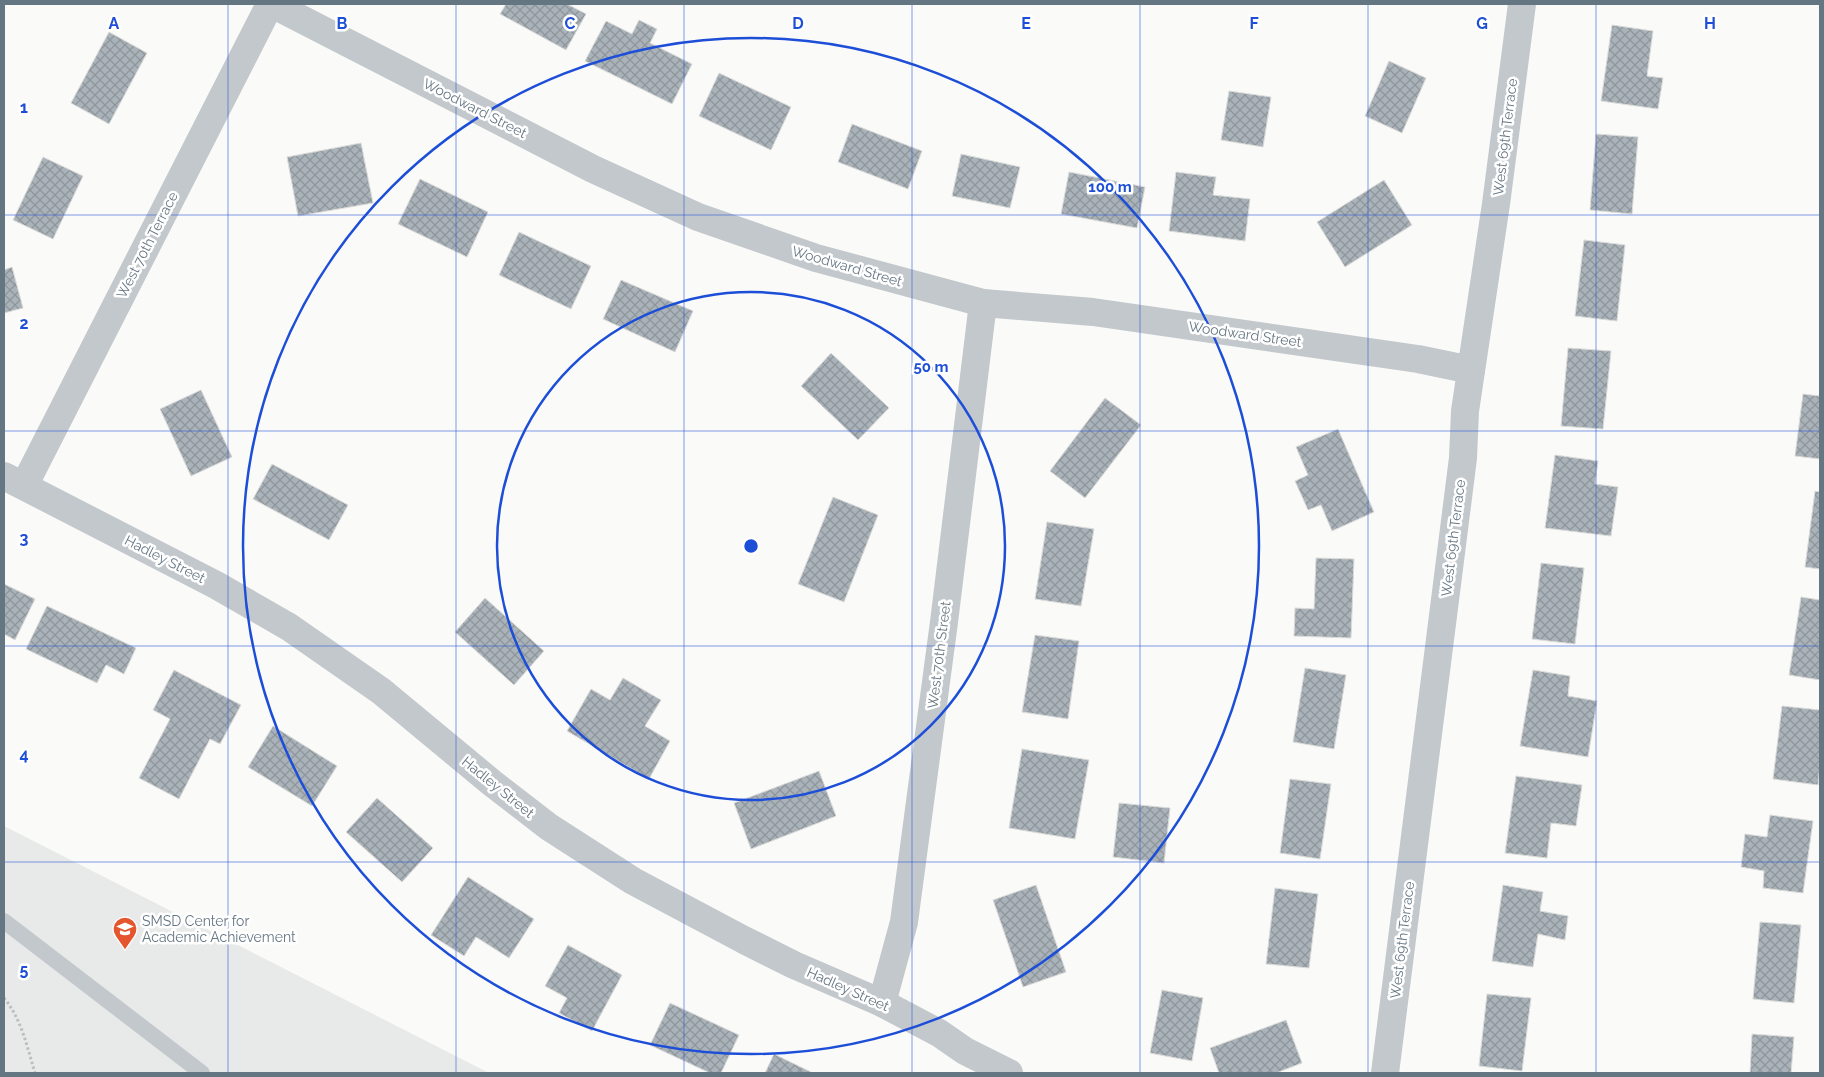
<svg xmlns="http://www.w3.org/2000/svg" width="1824" height="1077" font-family="Raleway,sans-serif">
<style>
.built{fill:#e8e9e9}
.building{fill:url(#building-cross-hatch);stroke:#dcdcda}
.lines{fill:none;stroke-linecap:round;stroke-linejoin:round}
.path{stroke:#bbbfc2;stroke-width:3;stroke-dasharray:2.5 2.5;stroke-linecap:butt}
.service{stroke:#c3c8cc;stroke-width:16}
.minor{stroke:#c3c8cc;stroke-width:28}
.grid{fill:none;stroke:#1d4ed8;stroke-width:1;stroke-opacity:0.55}
.ring{fill:none;stroke:#1d4ed8;stroke-width:2.5}
.labels{text-anchor:middle;dominant-baseline:central;stroke-width:5;stroke-linejoin:round;paint-order:stroke}
.street-label{font-size:14px;fill:#657683;stroke:#fff}
.poi-label{font-size:14px;fill:#657683;stroke:#fff;text-anchor:start}
.grid-label{font-size:16px;text-anchor:middle;font-weight:bold;fill:#1d4ed8;stroke:#fff;stroke-width:5;stroke-linejoin:round;paint-order:stroke}
.centre{fill:#1d4ed8;stroke:#fff;stroke-width:2.5}
.ring-label{font-size:15px;text-anchor:middle;font-weight:bold;fill:#1d4ed8;stroke:#fff;stroke-width:5;stroke-linejoin:round;paint-order:stroke}
</style>
<defs>
<pattern id="building-cross-hatch" width="8" height="8" patternUnits="userSpaceOnUse" patternTransform="scale(1.25)"><rect width="8" height="8" fill="#aab3b9"/><path d="M0 0l8 8M0 8l8-8" fill="none" stroke="#8e969c"/></pattern>
</defs>
<rect width="100%" height="100%" fill="#fafaf8"/>
<polygon class="built" points="4,826 489,1073 4,1073"/>
<g class="building">
<polygon points="506,4 567,4 586,14 566,50 500,14"/>
<polygon points="639,20 657,29 650,43 692,64 672,104 585,61 606,21 632,34"/>
<polygon points="1612,25 1653,31 1647,76 1663,78 1658,109 1601,101"/>
<polygon points="109,32 147,53 109,124 71,103"/>
<polygon points="1389,61 1426,78 1402,133 1365,116"/>
<polygon points="719,73 791,107 771,150 699,116"/>
<polygon points="1229,91 1271,97 1263,147 1221,140"/>
<polygon points="852,124 922,151 908,189 838,162"/>
<polygon points="1596,134 1638,137 1632,214 1590,210"/>
<polygon points="361,143 373,203 298,216 287,157"/>
<polygon points="961,154 1020,167 1010,208 952,196"/>
<polygon points="43,157 83,176 53,239 13,220"/>
<polygon points="1069,172 1145,187 1137,228 1061,214"/>
<polygon points="1176,172 1216,177 1213,195 1250,199 1245,241 1169,231"/>
<polygon points="420,179 488,212 467,257 398,224"/>
<polygon points="1384,180 1412,225 1345,267 1317,222"/>
<polygon points="519,232 591,266 571,309 499,275"/>
<polygon points="1584,240 1625,245 1617,321 1575,316"/>
<polygon points="12,267 23,308 4,313 4,270"/>
<polygon points="621,280 693,311 675,352 603,319"/>
<polygon points="1568,348 1611,351 1603,429 1561,426"/>
<polygon points="831,353 889,408 858,440 801,386"/>
<polygon points="201,390 232,457 191,476 160,409"/>
<polygon points="1803,394 1820,396 1820,459 1795,456"/>
<polygon points="1105,398 1141,425 1085,498 1050,471"/>
<polygon points="1338,429 1374,512 1332,531 1321,505 1308,510 1295,481 1308,475 1296,447"/>
<polygon points="1555,455 1598,461 1595,484 1618,487 1611,536 1545,528"/>
<polygon points="272,464 348,505 329,540 253,499"/>
<polygon points="1815,491 1820,492 1820,569 1805,567"/>
<polygon points="833,497 878,515 844,602 798,584"/>
<polygon points="1047,522 1094,529 1081,606 1035,599"/>
<polygon points="1316,558 1354,559 1351,638 1294,636 1295,608 1314,609"/>
<polygon points="1541,563 1584,568 1575,644 1532,639"/>
<polygon points="4,584 35,599 15,640 4,634"/>
<polygon points="1801,597 1820,600 1820,680 1789,675"/>
<polygon points="485,598 544,651 514,685 455,632"/>
<polygon points="47,606 136,648 124,674 106,665 97,683 26,649"/>
<polygon points="1035,635 1079,641 1068,719 1022,712"/>
<polygon points="1305,668 1346,675 1334,749 1293,742"/>
<polygon points="174,670 241,705 220,744 210,739 179,799 139,778 170,719 153,710"/>
<polygon points="1533,670 1570,676 1568,696 1597,701 1588,757 1520,746"/>
<polygon points="623,678 661,700 645,726 670,741 649,779 567,731 591,689 610,700"/>
<polygon points="1782,706 1820,710 1820,764 1818,785 1773,779"/>
<polygon points="273,726 337,766 312,806 248,767"/>
<polygon points="1022,749 1089,760 1075,839 1009,828"/>
<polygon points="819,771 836,816 751,849 734,803"/>
<polygon points="1516,776 1582,785 1576,826 1551,823 1547,858 1505,853"/>
<polygon points="1290,779 1331,784 1320,859 1280,853"/>
<polygon points="377,798 433,848 402,882 346,832"/>
<polygon points="1119,803 1170,808 1164,863 1113,857"/>
<polygon points="1770,815 1813,821 1803,893 1763,888 1764,871 1741,867 1745,834 1767,837"/>
<polygon points="468,877 534,919 509,958 476,937 464,956 431,935"/>
<polygon points="1036,885 1066,972 1023,987 993,900"/>
<polygon points="1503,885 1543,892 1540,911 1568,916 1565,940 1538,934 1533,967 1492,961"/>
<polygon points="1275,888 1318,894 1309,968 1266,964"/>
<polygon points="1760,922 1801,925 1794,1003 1753,999"/>
<polygon points="568,945 622,975 592,1031 559,1013 567,998 545,986"/>
<polygon points="1162,990 1203,998 1192,1061 1150,1053"/>
<polygon points="1487,994 1531,998 1522,1071 1479,1066"/>
<polygon points="670,1003 739,1035 721,1073 710,1073 650,1045"/>
<polygon points="1286,1020 1302,1063 1276,1073 1219,1073 1210,1048"/>
<polygon points="1752,1034 1794,1037 1791,1073 1750,1073"/>
<polygon points="774,1054 813,1073 765,1073"/>
</g>
<g class="lines">
<path class="path" d="M4,998C22,1020 27,1047 35,1073"/>
<polyline class="service" points="4,921 202,1073"/>
<g class="minor">
<polyline points="272,4 593,169 698,217 816,258 983,303 1093,312 1418,359 1471,370"/>
<polyline points="4,476 216,585 289,627 381,691 492,783 549,827 633,881 744,940 794,965 882,1003 939,1033 965,1051 1009,1073"/>
<polyline points="24,486 270,4"/>
<polyline points="882,1003 904,922 944,622 983,303"/>
<polyline points="1385,1073 1463,458 1465,411 1496,204 1522,4"/>
</g>
</g>
<path class="grid" d="M228,4V1073M456,4V1073M684,4V1073M912,4V1073M1140,4V1073M1368,4V1073M1596,4V1073M4,215H1820M4,431H1820M4,646H1820M4,862H1820"/>
<g class="ring">
<circle cx="751" cy="546" r="254"/>
<circle cx="751" cy="546" r="508"/>
</g>
<defs>
<symbol id="school-pin" viewBox="-11 -11 22 30"><path d="M0 17L-7.5 6A9.5 9.5 0 1 1 7.5 6Z" fill="#e4572e" stroke="#fff"/><path d="M0-5L7-2L0 1L-7-2ZM-4 1L0 2.5L4 1V4Q0 6-4 4Z" fill="#fff"/></symbol>
</defs>
<g fill-rule="evenodd">
<use href="#school-pin" x="111" y="915" width="28" height="38"/>
</g>
<g class="labels">
<g class="street-label">
<text transform="translate(475 108) rotate(27)">Woodward Street</text>
<text transform="translate(1505 137) rotate(-83)">West 69th Terrace</text>
<text transform="translate(147 245) rotate(-63)">West 70th Terrace</text>
<text transform="translate(847 266) rotate(16)">Woodward Street</text>
<text transform="translate(1245 334) rotate(8)">Woodward Street</text>
<text transform="translate(1453 538) rotate(-83)">West 69th Terrace</text>
<text transform="translate(165 559) rotate(27)">Hadley Street</text>
<text transform="translate(939 655) rotate(-83)">West 70th Street</text>
<text transform="translate(498 787) rotate(39)">Hadley Street</text>
<text transform="translate(1402 940) rotate(-83)">West 69th Terrace</text>
<text transform="translate(848 989) rotate(24)">Hadley Street</text>
</g>
<g class="poi-label">
<text x="142" y="921">SMSD Center for<tspan x="142" dy="16">Academic Achievement</tspan></text>
</g>
</g>
<g class="grid-label">
<text x="114" y="29">A</text>
<text x="342" y="29">B</text>
<text x="570" y="29">C</text>
<text x="798" y="29">D</text>
<text x="1026" y="29">E</text>
<text x="1254" y="29">F</text>
<text x="1482" y="29">G</text>
<text x="1710" y="29">H</text>
<text x="24" y="113">1</text>
<text x="24" y="329">2</text>
<text x="24" y="544">3</text>
<text x="24" y="760">4</text>
<text x="24" y="975">5</text>
</g>
<circle cx="751" cy="546" r="8" class="centre"/>
<g class="ring-label">
<text x="1110" y="192">100 m</text>
<text x="931" y="372">50 m</text>
</g>
<rect width="1824" height="1077" fill="none" stroke="#657683" stroke-width="10"/>
</svg>
